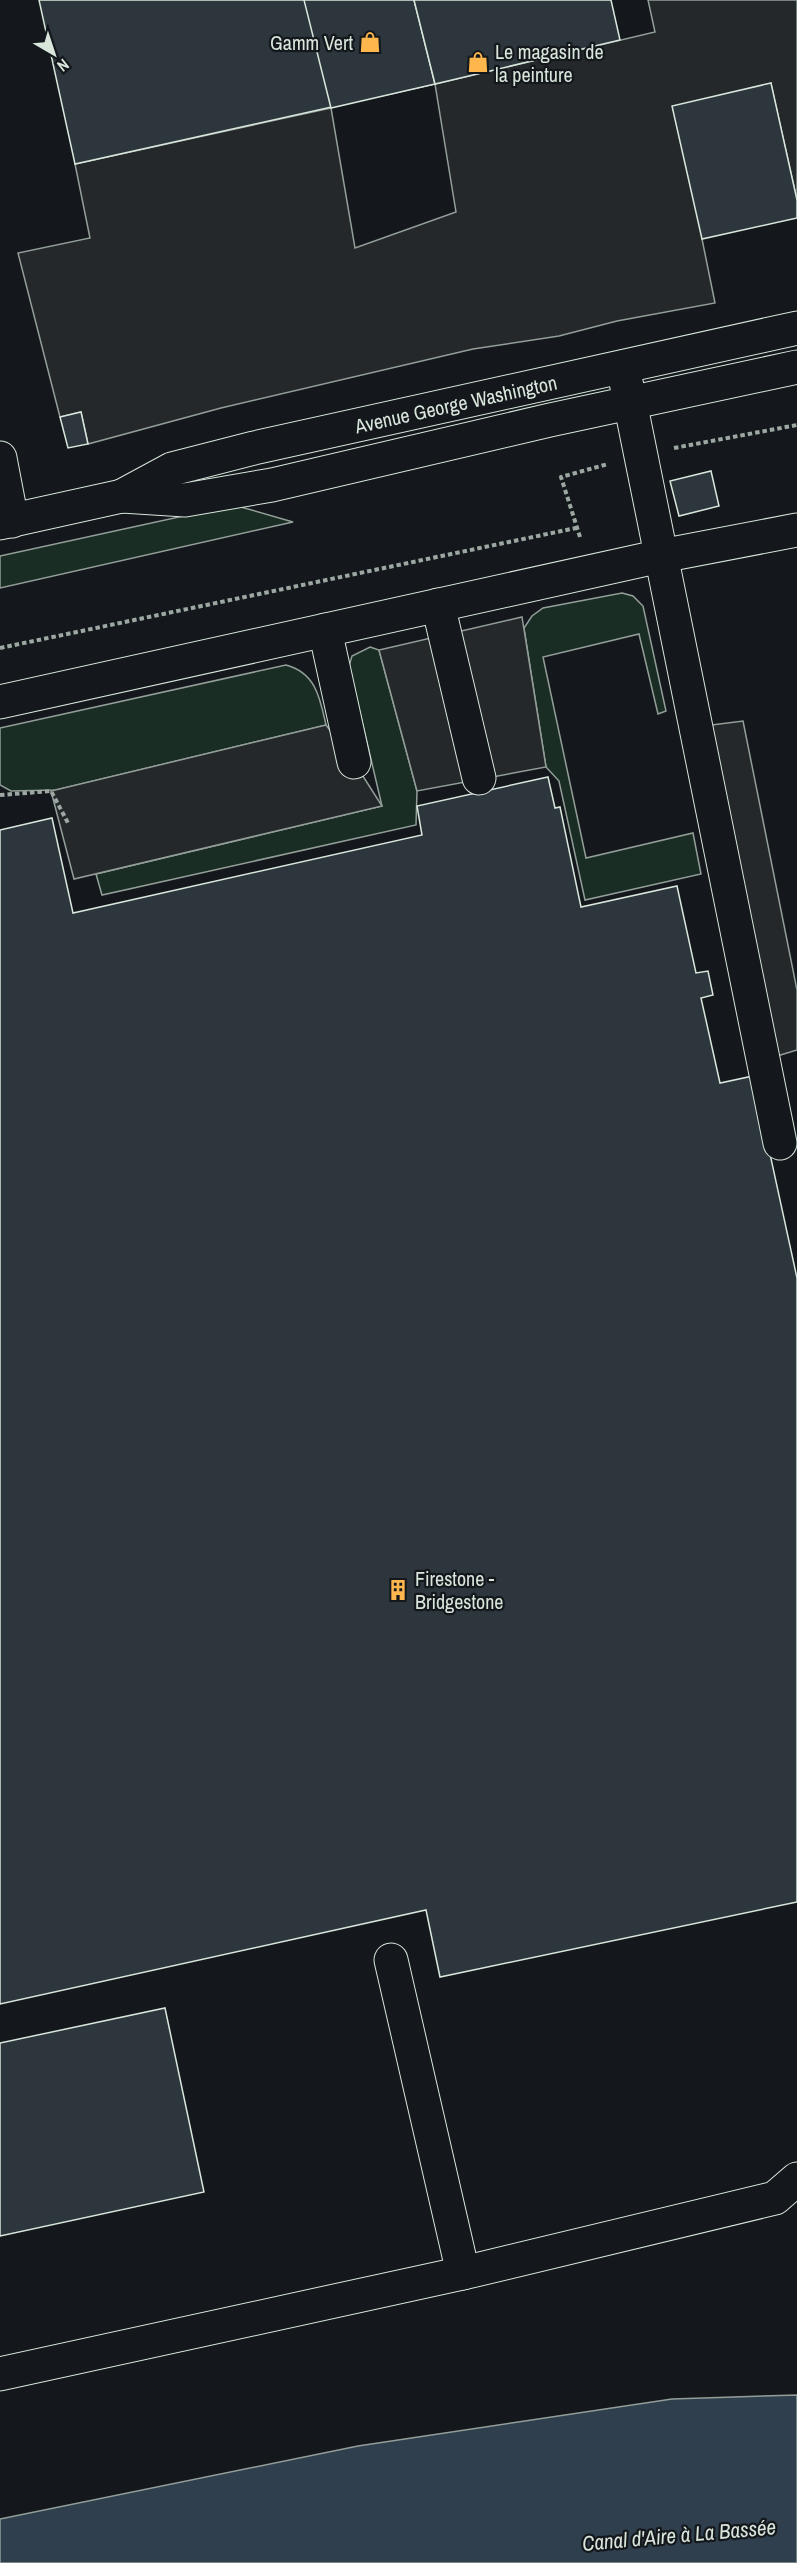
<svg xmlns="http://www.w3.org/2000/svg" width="797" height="2563" font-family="'Archivo Narrow',sans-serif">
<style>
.green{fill:#1a2d24;stroke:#939e99;stroke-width:1.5}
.parking{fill:#24282b;stroke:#939e99;stroke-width:1.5}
.water{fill:#2f3f4d;stroke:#939e99;stroke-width:1.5}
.building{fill:#2c363c;stroke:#d8e6dc;stroke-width:1.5}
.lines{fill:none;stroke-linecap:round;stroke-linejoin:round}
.minor-casing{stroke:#d8e6dc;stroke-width:35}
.major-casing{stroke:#d8e6dc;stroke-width:35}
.path{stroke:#9da8a2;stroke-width:4;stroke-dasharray:4.5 3;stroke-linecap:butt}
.minor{stroke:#14181c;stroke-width:33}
.major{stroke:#14181c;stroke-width:33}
.labels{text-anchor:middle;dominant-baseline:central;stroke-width:4.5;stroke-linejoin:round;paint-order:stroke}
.poi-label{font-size:20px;fill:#d8e6dc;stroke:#14181c;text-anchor:start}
.street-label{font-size:20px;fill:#d8e6dc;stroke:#14181c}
.water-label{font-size:21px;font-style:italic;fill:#d8e6dc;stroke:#14181c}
</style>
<rect width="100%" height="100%" fill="#14181c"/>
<g class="green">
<polygon points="234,505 293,522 0,588 0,556"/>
<polygon points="622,593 633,596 643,606 666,711 658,714 639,634 543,657 586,858 693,833 701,874 585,900 559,781 546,767 524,628 532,616 543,608"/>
<polygon points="370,647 379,650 417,791 416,825 102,895 96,874 382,806 349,666 352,656"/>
<path d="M286,665C316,673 320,698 326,725L56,790L11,791L0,785V728Z"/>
</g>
<g class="parking">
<polygon points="648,0 797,0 797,200 771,84 702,239 715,303 617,321 559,336 473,349 221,408 88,444 81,412 60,417 18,253 90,238 75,164 331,108 355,248 456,212 435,84 655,32"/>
<polygon points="522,617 546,767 417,791 379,650"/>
<polygon points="743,721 797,990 797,1050 764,1060 696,727"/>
<polygon points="326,725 354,762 382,806 74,879 51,791"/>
</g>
<polygon class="water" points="797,2395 797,2563 0,2563 0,2519 358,2446 672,2399"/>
<g class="building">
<polygon points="39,0 414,0 435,84 75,164"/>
<polygon points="304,0 414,0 435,84 331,108"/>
<polygon points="414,0 611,0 620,40 435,84"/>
<polygon points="771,83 797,200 797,218 702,239 672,106"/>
<polygon points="81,412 88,444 68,448 60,417"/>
<polygon points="711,471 719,506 679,516 670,481"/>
<polygon points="548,777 555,808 560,807 581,907 677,886 696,973 708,971 713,995 701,998 720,1083 753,1076 797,1278 797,1902 440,1977 426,1910 0,2004 0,830 52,818 73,913 422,835 417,806"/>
<polygon points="165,2008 204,2192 0,2236 0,2043"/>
</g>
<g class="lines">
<defs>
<g id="minor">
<polyline points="623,367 780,1143"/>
<polyline points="0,458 12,521"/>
<polyline points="438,605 479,778"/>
<polyline points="325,630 354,762"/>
<polyline points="0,702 661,556 797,530"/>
<polyline points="391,1960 463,2273"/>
<polyline points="0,2374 463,2273 775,2198 797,2179"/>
</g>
<g id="major">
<path id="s1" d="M122,496L172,469L254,448L797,328"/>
<polyline points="0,523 122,496 185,500 272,485 550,420 797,367"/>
</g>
</defs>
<use href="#minor" class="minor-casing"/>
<use href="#major" class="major-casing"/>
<g class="path">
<polyline points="674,448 797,425"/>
<polyline points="580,537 561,477 608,464"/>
<polyline points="0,648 576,528"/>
<polyline points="0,795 51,791 68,823"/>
</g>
<use href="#minor" class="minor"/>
<use href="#major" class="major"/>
</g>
<defs>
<symbol id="shop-bare" viewBox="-9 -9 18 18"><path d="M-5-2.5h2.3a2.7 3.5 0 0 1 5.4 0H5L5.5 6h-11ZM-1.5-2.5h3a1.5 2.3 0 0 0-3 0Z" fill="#ffb74d" stroke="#14181c" stroke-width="2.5" paint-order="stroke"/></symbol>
<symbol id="building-bare" viewBox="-9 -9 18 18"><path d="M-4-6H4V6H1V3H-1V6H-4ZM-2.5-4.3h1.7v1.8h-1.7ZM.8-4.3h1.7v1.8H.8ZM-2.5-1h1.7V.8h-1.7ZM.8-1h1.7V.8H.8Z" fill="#ffb74d" stroke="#14181c" stroke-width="2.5" paint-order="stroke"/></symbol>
</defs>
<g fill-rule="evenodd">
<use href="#shop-bare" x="355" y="27" width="30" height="30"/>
<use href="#shop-bare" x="463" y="47" width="30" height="30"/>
<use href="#building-bare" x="383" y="1575" width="30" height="30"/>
</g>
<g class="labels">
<g class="poi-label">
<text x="353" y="42" text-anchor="end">Gamm Vert</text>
<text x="495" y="51">Le magasin de<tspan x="495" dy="23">la peinture</tspan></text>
<text x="415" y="1578">Firestone -<tspan x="415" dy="23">Bridgestone</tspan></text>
</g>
<g class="street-label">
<text stroke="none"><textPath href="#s1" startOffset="348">Avenue George Washington</textPath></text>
</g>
<g class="water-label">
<text transform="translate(679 2535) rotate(-5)">Canal d'Aire à La Bassée</text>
</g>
</g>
<g transform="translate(54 54) rotate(141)" stroke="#14181c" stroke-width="4.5" paint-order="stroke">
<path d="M0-4.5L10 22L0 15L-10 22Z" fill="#d8e6dc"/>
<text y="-9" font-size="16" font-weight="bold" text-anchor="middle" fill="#d8e6dc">N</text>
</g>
</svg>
